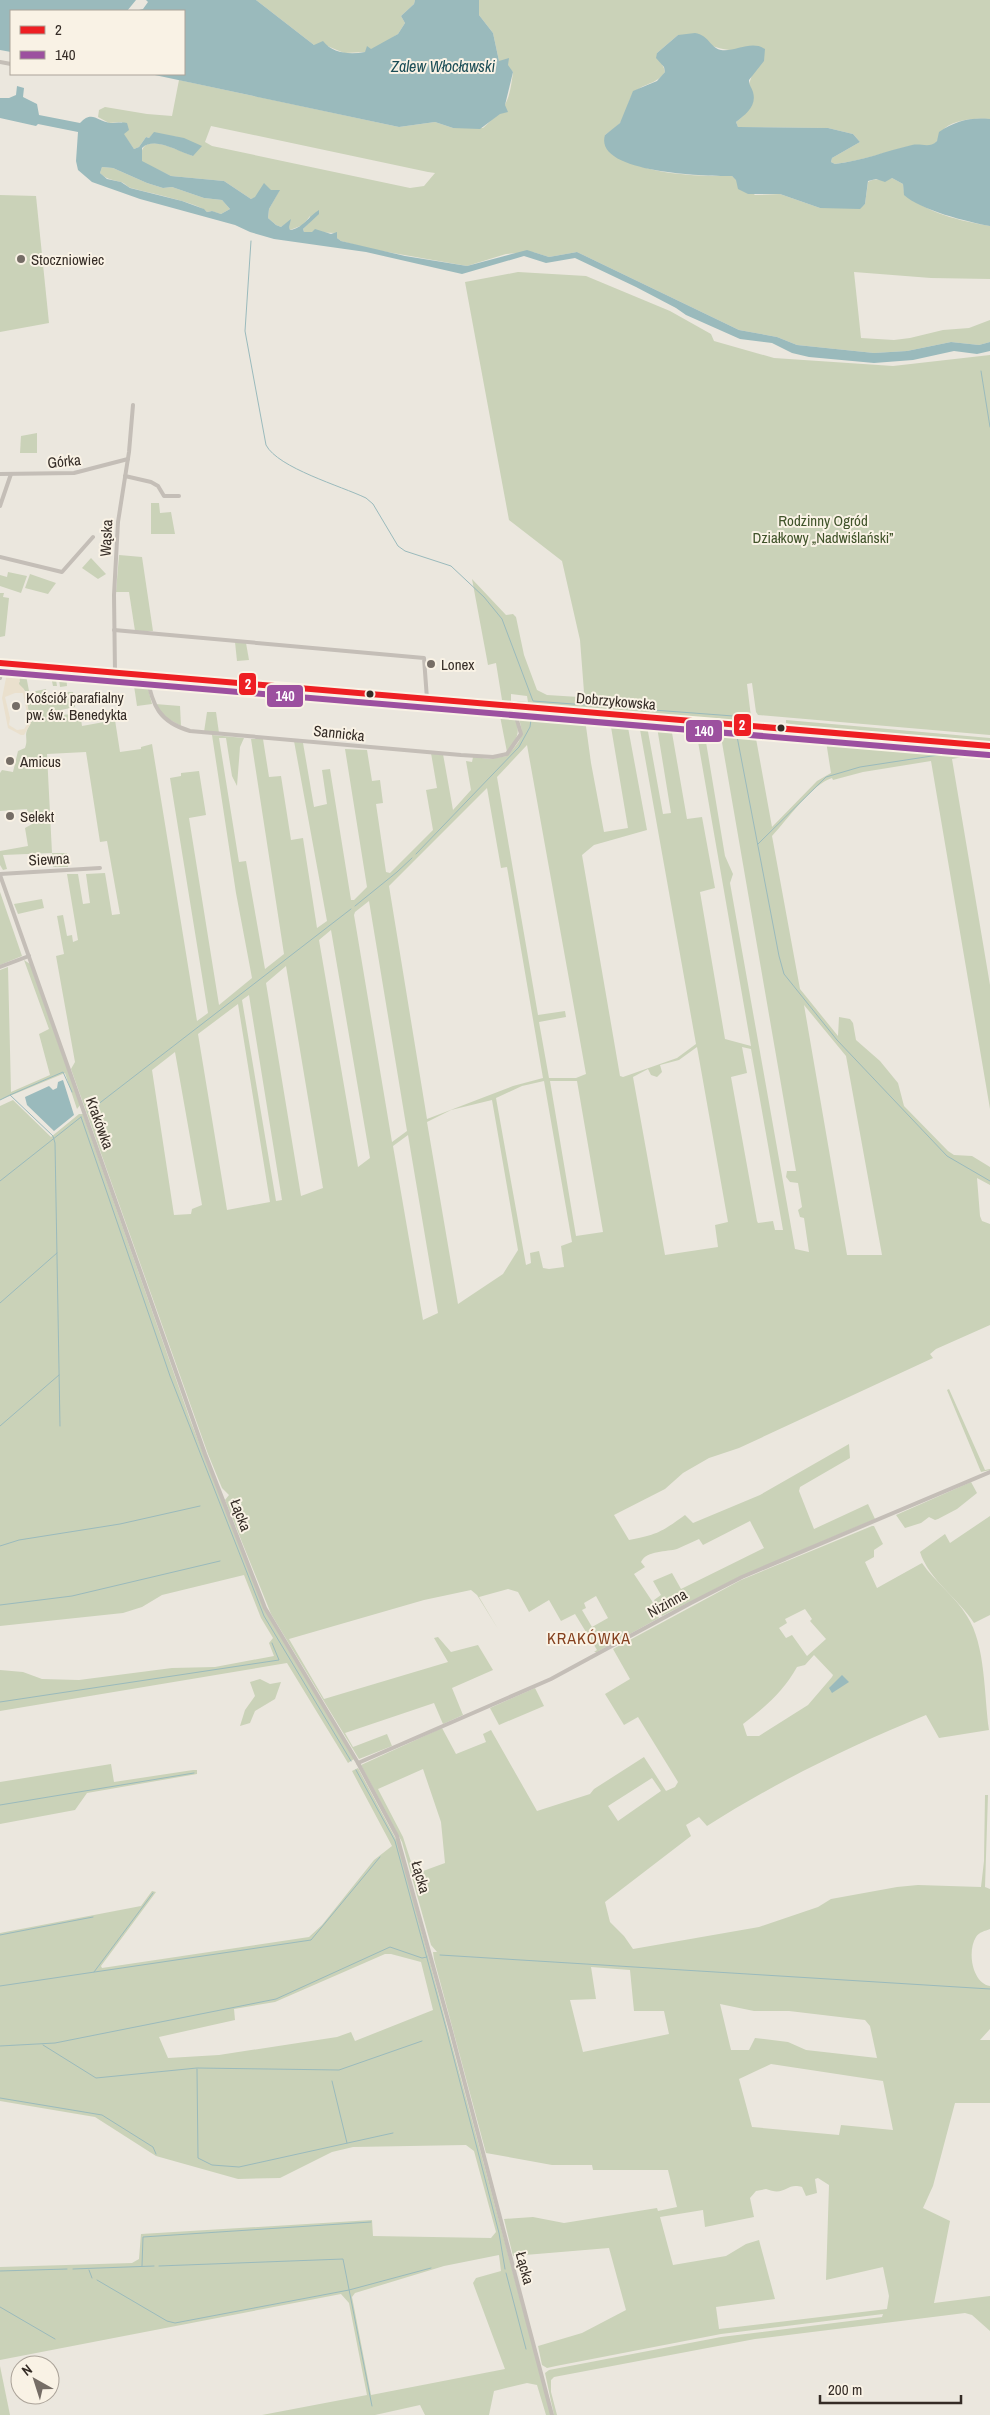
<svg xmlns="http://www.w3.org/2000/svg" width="990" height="2415" font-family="'Archivo Narrow',sans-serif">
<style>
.green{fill:#cad2b8;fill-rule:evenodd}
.plaza{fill:#eae0cd;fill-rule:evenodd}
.water{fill:#9ababc;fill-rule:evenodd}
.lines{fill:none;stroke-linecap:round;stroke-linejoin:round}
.stream{stroke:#9ababc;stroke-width:1}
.street{stroke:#c4beb7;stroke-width:4}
.secondary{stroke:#b5afa8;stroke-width:5}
.bus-1-casing{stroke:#f9f2e5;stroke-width:10}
.bus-2-casing{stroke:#f9f2e5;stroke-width:10}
.bus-1{stroke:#ee1f23;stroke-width:6}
.bus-2{stroke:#9c509f;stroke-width:6}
.poi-dot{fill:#756d66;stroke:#f9f2e5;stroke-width:2}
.bus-dot{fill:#352c26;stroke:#f9f2e5;stroke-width:2}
.labels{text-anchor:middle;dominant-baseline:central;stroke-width:4;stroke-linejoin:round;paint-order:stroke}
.poi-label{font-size:15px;fill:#352c26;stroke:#f9f2e5;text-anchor:start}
.street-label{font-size:15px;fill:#352c26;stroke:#f9f2e5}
.park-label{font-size:15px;fill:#40532a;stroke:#f9f2e5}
.water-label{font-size:16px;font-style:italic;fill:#1b4d56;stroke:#f9f2e5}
.neighbourhood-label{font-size:16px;letter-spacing:1px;fill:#84401e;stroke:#f9f2e5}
.line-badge{stroke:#f9f2e5;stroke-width:2}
.badge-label{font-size:14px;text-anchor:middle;font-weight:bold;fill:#fff}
</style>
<rect width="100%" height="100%" fill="#ebe7de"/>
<g class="green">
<polygon points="256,0 415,0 414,4 401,16 405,23 398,34 379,46 365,52 344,53 325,45 314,45"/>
<path d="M479,0H990V119C976,118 956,119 945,128C939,134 939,144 930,146C924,148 917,144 911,146C885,152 861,161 835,164L831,162L832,158L860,142L853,134L828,128L738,127L736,122C749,111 757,101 749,84L752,75L732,50C718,50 693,39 678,35L657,53C659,62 664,65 665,72C657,84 645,83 636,91C626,99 629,113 621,122C617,127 610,131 605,135L612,154C649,175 691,176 732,176L755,195L780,194L820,208H860L865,204L868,182C876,177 881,182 892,178L903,184L904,192C925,213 961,221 990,226V279L931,278L854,272L861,338L894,340L910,338L943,330L969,328L990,320V342L979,345L951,342L907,351L874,353L797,345L777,337L739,330L577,252L549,257L533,252L506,254L467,266L370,249L341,241L337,238V233L304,232L303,229L309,223L310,216L303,225L290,230L287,223L281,227L276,225L268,218L269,209L279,191L251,199L224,181L171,176L142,162C136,127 178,151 193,156L177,137L154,133L149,138L146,137L139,147L134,149L124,135L122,122L109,123L98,117L99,110L105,107L147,114L172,116L179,80L399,127L435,122L453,128H483C506,107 509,104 513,72L503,61H499L493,33L479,15ZM211,126L428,172L435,173L424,186L410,188L212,146L205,142Z"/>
<path d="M102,167L113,168L147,183L163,188L172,187L204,198L222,200L230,209L221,214L211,211L207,212C200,203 145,192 131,188C127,187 125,183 121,182C112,180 106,179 100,173Z"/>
<polygon points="0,195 36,196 49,323 0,332"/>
<polygon points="518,272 586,276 670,311 711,334 714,341 774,358 893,366 990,355 990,735 758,715 756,712 752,683 747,684 751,717 747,722 519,703 516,701 528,702 527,696 511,694 511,703 502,700 496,663 488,665 472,579 506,615 513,614 516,617 524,655 537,690 547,695 579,697 583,697 584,692 580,640 562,561 509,520 465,282"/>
<polygon points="37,433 37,453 20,453 21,436"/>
<polygon points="151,503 159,503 160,513 171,512 175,534 151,534"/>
<polygon points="119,555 142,557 153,631 135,631 129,592 116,592"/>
<polygon points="91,558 106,574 98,579 82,568"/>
<polygon points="8,572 27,576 21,593 0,586 0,575 7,577"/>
<polygon points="30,574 56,583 48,594 25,588"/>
<polygon points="0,593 4,593 3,597 9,598 5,636 0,637"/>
<polygon points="235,642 246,643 249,660 237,661"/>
<polygon points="14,669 25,670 29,691 25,691 18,684 20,681 13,676"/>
<polygon points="50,672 66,673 67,686 60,687 59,679 56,680 57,686 53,686"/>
<polygon points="133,679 146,681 152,704 137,706"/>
<path d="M46,689L48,697L59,695L61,704L65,702L64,692H73L75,707L61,710L62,715L80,713L82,726L115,720L120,752L141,749V747L152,744L197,1021L208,1013L170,778L181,776V773L199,771L206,815L189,818L219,1005L252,978L236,893L212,735L244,738L240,747L237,786L232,776L226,738H219L239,862L246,861L265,969L284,954L251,739H263L269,777L281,776L291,840L303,838L317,928L327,921L294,741L303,743L314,807L327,804L322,770L330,769L351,900H354L367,887L345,749L367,750L372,781L380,780L383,803L376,804L386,872L390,873L433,830L426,790L437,788L431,753L443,754L453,810L471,790L466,761L472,762L473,757L490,759L507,756C523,738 525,736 517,713L519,711L554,714V716L557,714L662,723L663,725L666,723L747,730L748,733H750V730H757C772,731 788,732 804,734C819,736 830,741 845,737L851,740L852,737L990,749V757L973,755L952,759L990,985V1109L931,761L863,772L833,780L832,778C812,784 787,820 772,836L800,989L838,1036L839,1017L850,1019L853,1023L856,1040L880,1061L898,1083L904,1106L948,1151L954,1155L972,1156L990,1167V1185L977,1178L980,1216L982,1221L990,1224V1325L936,1349L930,1354L933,1358L739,1448L709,1458L683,1473L665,1489L614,1515L629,1540C657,1535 663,1531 685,1515L693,1523L760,1495L849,1444L850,1458L800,1487L799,1491L814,1529L868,1504L875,1519L741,1576L662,1616L654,1600L661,1595L653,1581L672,1573L681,1589L764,1548L750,1521L703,1545L699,1539C692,1542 684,1546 677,1549C667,1552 647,1550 641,1562L645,1567L634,1574L652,1601L659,1618L597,1652H594L597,1650L575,1614L561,1621L549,1600L529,1612L518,1592L508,1589L479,1597L498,1629L477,1595L471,1590L424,1600L289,1639L324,1699L448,1662L434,1638L438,1637L451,1652L478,1645L493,1670L452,1688L463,1715L443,1724L434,1703L345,1733L353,1747L387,1734L392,1746L359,1759L271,1614L225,1500L229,1495L222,1488L208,1454L71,1069L75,1062L56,956L64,954L57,916L63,915L67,936L72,935L73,942L78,940L67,874H78L83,904L90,903L86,874L105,873L112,915L120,914L107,841L100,842L86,752L47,754L52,853H67L68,867H53L52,853L3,855L7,869L3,870L0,865V851L28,846L25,828L34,823L33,817H29L27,809L0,811V773L2,770L13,772L18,751L25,748C29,737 22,736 31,723L27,703L31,702L27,700L26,693ZM585,719L610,721L628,828L604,832L591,763ZM627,722L639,724L696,1044L677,1058L623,1077L620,1076L582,855L594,845L647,830ZM647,726L657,727L671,813L663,814ZM671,727L696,730L751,1046L725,1039L700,892L715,888L702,817L687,819ZM704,730L720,731L796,1171H787L786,1177L790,1182L798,1183L802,1207L798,1210L800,1217L804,1218L809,1252L795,1249L730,883L733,874L725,856ZM755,733L826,741L831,773L817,781L772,827ZM527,745L586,1074L576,1078H549L539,1022L566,1017L565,1011L538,1015L497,777ZM487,788L501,868L507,867L543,1078L513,1086L427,1119L389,886ZM369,901L407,1131L392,1142L354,915L355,912ZM331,930L370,1158L358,1167L319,940ZM286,966L323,1188L301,1196L266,983ZM249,995L282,1200L276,1201L242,1000ZM238,1004L270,1202L227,1210L198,1034ZM804,1005L846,1056L882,1255H847ZM697,1047L728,1222L715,1225L718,1247L665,1255L633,1077L648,1069L651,1075L657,1077L662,1072L660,1065L679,1060ZM742,1047L751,1049L783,1230H775L773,1221L758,1223L757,1221L731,1077L747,1073ZM175,1052L202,1205L192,1209L191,1214L174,1215L152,1070ZM544,1081L572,1242L561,1246L564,1267L549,1269L543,1268L539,1251L530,1253L531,1263L526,1265L496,1098L522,1086ZM550,1081H577L603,1232L576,1236ZM492,1100L518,1250L503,1274L458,1304L427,1122L451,1110ZM408,1135L438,1313L423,1320L393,1146ZM596,1596L608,1618L592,1627L582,1610L586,1608L584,1603Z"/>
<polygon points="155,704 180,706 181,726 165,717"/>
<path d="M499,711L513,713C521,733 519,735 507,752Z"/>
<polygon points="207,712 216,712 219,733 204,732"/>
<polygon points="786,720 990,738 990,743 806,727 786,723"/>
<polygon points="0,892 22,956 0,965"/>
<polygon points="42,899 44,908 18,914 14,904"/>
<polygon points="24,960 30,964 80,1105 77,1109 65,1073 0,1100 0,970 8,967 11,1092 50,1075 39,1034 49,1029"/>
<polygon points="13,1100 51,1137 79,1114 83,1114 191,1422 264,1609 354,1759 348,1763 287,1663 0,1711 0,1670 23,1672 42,1679 79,1680 172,1668 215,1667 274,1656 269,1643 273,1638 261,1618 244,1575 162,1595 142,1607 123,1613 0,1626 0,1106"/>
<polygon points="949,1389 985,1470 990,1469 990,1470 981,1472 947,1390"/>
<polygon points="971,1482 977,1493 957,1509 938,1519 935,1520 929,1517 921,1523 905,1528 896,1515"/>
<path d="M990,1516V1615L974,1623C959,1599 929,1580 920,1552L945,1534L950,1543Z"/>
<path d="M872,1526H874L883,1544L874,1550V1557L865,1562L877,1588L922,1563C935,1582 955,1596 967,1616C986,1645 984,1696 989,1730L939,1738L926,1715C850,1746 776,1782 707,1826L699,1817L686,1825L691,1836L605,1902L610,1922L624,1936L633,1949L759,1927L818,1907L831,1899L897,1887L918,1885L981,1887L984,1861L985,1795H988L985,1887L990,1889V1929C985,1931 979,1932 976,1937C967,1951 972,1983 990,1986V2029L980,2040H990V2103H955L933,2186L923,2208L950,2221L934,2303L990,2296V2331L972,2315L965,2313L755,2339L554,2377L551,2380V2392L557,2415H554L545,2373L549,2370L721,2337L882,2317L883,2314L721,2334L556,2366L547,2368L542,2365L538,2346L582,2333L626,2310L609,2248L513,2256L504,2219L533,2217L564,2223L657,2208L658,2211L677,2207L668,2170H593L592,2165H552L486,2153L434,1959L433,1952H437L431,1945L402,1842L361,1765L442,1728L456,1754L486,1742L483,1734L491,1730L537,1811L590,1794L594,1789L644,1757L666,1791L675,1787L678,1782L638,1717L624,1725L605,1694L630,1679L613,1649L741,1580ZM805,1609L812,1619L810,1621L826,1639L807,1656L792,1635L786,1638L779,1628L787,1623L785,1619ZM814,1655L833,1675L832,1677L808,1705L759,1736H747L743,1724C765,1707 783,1692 797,1667L805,1665ZM423,1769L441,1822L445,1863L415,1874L403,1837L378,1789ZM652,1778L661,1791L618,1821L608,1806ZM591,1967L630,1970L634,2011H664L669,2034L583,2052L570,2000L596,1999ZM720,2004L754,2011H789L865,2020L870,2026L877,2058L806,2050L788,2042L755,2038L749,2050H731ZM771,2064L883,2081L893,2130L841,2125L839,2135L752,2127L739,2079ZM818,2178L829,2185L826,2280L883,2267L889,2296L887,2309L719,2329L716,2307L775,2299L759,2240L746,2244L726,2256L673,2265L660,2217L703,2210L705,2227L754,2217L750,2198L756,2191L766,2189C786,2197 786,2182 802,2187L806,2196L817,2193L815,2179Z"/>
<polygon points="260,1679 270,1684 281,1682 275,1699 255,1711 250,1723 240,1726 245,1710 255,1696 250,1682"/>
<polygon points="535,1688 544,1706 499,1725 490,1708"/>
<polygon points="111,1764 114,1782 193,1770 197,1770 197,1774 87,1793 75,1810 0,1824 0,1782"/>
<path d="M358,1768L398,1843L551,2415H546L537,2385L527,2383L494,2391L489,2415H425L420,2405L375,2415H262L367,2395L349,2303L341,2294L0,2360V2267L132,2263L139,2259L141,2234L372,2220L373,2236L491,2238L496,2232L474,2151L466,2145L353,2147L332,2152L280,2178L238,2179L156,2156L95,2117L0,2101V1933L141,1906L152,1891L156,1892L101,1966L102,1968L309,1937L322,1925L374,1860L392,1846L352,1771ZM385,1954H391L421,1962L433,2010L355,2041L351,2032L337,2037L219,2055L168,2058L159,2037L235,2020L234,2009L275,2002ZM499,2255L501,2271L476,2278L473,2283L505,2369L371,2395L352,2297L355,2293L444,2266Z"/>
<polygon points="0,2366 10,2415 0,2415"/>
</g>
<path class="plaza" d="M13,672L14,676L20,678L19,684L24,689L27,700H31V702L27,703L31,723L24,735H21L8,728L2,698L7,673ZM15,693H23L29,722L24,729L17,730L9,725L10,718L5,697Z"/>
<g class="water">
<polygon points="0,0 136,0 127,11 11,11 11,52 0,50"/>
<path d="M146,0H256L314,45L323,41C332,53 349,55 365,52L367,46L371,49L398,34L405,23L401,16L414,4L415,0H479V15L493,33L499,61L509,58L508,65L513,72L505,105L508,112L500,114L480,129L453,128L435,122L399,127L150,74H184V11H135L143,9L148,2Z"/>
<path d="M695,33C709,35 710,48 721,50C736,52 751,40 765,49L764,61L749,80C749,85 751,86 753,92C757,106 746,114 736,122L738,127L828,128L853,134L860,142L832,158L831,162L835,164C862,161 886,151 912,145C922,143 929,149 937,141L939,132C955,121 971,117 990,119V226C968,222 920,210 904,195L903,184L892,178L885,182L876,179L868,181L865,204L860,209L820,208L780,194H748L738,189L736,180L732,176C711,176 593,174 605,135L620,123L633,91L657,81L665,72L664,67L656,58L657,53L678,35Z"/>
<path d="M17,86L24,88L23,97L37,104L39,115L80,123C92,110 97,121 110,123C116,123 121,122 127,123L129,130L124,134L134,149L139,147L146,137L149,138L154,132L184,138L202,146L193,156C178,152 155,136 142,148V161L171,176L224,181L251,199L255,197L264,183L271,190H280L269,209L268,218L276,225L281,227L291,219L289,227L290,230C302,229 309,216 319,210V214L303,229L304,232H312L315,229L331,234L337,232V238L341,241L405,256L467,266L527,250L549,257L577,252L739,330L777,337L797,345L874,353L907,351L951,342L979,345L990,342V351L977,354L954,351L913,360L874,363L809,357L792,353L772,343L740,339L686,315L676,308L636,287L575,258L546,263L524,256L462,274L366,252L274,239L250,232L235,225L140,199L92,182L78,170L76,161L78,132L38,124L36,126L0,118V98H9L16,95ZM102,167L113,168L147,183L163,188L172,187L204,198L222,200L230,209L221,214L212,211L207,212L204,209L182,201L130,188L121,182L107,179L100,173Z"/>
<polygon points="63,1080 74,1115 54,1131 27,1105 25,1097 49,1086 53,1090 57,1088 58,1082"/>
<polygon points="842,1675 849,1682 832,1693 829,1688"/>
</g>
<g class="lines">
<g class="stream">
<path d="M251,241L245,331L266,445C278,468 341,486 366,498L373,504L398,546L405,551L451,566L484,597L502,619L533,701L733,716"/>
<polyline points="981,371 990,427"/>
<polyline points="736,731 779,956 784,974 837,1040 947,1156 990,1181"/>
<polyline points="758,844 826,777 860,767 971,750 990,752"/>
<polyline points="416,854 519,747 530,727 532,712"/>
<polyline points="355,906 397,872 412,858"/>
<polyline points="0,1100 10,1095"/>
<polyline points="88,1112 351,909"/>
<polyline points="81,1117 170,1376 264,1616 351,1761"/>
<polyline points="0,1181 81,1117"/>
<polyline points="0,1303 57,1253"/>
<polyline points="0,1426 59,1375"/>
<polyline points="60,1426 55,1143 53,1136 10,1095 63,1072 72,1092"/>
<polyline points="0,1546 19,1540 120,1524 200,1506"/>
<polyline points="0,1605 72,1596 220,1561"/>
<polyline points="0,1702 279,1660 272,1643"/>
<polyline points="356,1770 395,1841 446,2028 499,2233 505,2269"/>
<polyline points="0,1805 194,1773"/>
<polyline points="0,1935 93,1917"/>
<polyline points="440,1955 990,1989"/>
<polyline points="94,1972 153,1893"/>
<polyline points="0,1986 311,1940 380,1857"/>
<polyline points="43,2045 96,2078 197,2068 339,2070 422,2041"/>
<polyline points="0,2046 55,2043 276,1999 390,1947 422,1958 427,1957"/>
<polyline points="197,2069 198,2158 212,2165 239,2167 393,2133"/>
<polyline points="332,2081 347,2143"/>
<polyline points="0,2098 102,2115 153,2147 156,2154"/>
<polyline points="142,2266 143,2237 371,2222"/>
<polyline points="159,2266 343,2259 372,2406"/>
<polyline points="73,2269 154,2266"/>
<polyline points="89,2270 92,2278"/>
<polyline points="0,2271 67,2269"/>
<polyline points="506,2273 526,2349"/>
<polyline points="97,2280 167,2321 175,2323 349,2290 431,2268"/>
<polyline points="0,2307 55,2339"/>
</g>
<g class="street">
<polyline points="0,62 11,64"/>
<polyline points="0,474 74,473 128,459"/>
<polyline points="125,476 151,482 158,486 164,496 179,496"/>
<polyline points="0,506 11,474"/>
<polyline points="0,557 62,572 93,537"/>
<polyline points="114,630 424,658 427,699"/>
<polyline points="115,673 114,595 118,522 129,452 133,405"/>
<path d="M147,676C152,705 159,722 190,731L461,755L493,757L507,754L521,734L515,713L516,706"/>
<polyline points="0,678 3,663"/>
<polyline points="0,874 100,868"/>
<polyline points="0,875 205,1454 265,1608 358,1763 397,1836 451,2031 552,2415"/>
<polyline points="0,967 29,956"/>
<polyline points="358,1763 551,1679 691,1603 742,1577 990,1472"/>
</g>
<polyline class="secondary" points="0,663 990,746"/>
<defs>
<polyline id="bus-1" points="0,663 990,746"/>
<polyline id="bus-2" points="0,672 989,755"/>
</defs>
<use href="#bus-1" class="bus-1-casing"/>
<use href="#bus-2" class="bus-2-casing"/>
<use href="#bus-1" class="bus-1"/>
<use href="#bus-2" class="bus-2"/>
</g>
<g class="poi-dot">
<circle cx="21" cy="259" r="5"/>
<circle cx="431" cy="664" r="5"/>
<circle cx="16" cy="706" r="5"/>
<circle cx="10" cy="761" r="5"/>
<circle cx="10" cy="816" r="5"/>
</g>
<g class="bus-dot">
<circle cx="370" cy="694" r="4.5"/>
<circle cx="781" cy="728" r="4.5"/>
</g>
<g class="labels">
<g class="poi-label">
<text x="31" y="259">Stoczniowiec</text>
<text x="441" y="664">Lonex</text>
<text x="26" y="697">Kościół parafialny<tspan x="26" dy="17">pw. św. Benedykta</tspan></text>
<text x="20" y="761">Amicus</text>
<text x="20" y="816">Selekt</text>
</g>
<g class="street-label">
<text transform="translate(64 461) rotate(-6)">Górka</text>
<text transform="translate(106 538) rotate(-87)">Wąska</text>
<text transform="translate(616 701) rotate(5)">Dobrzykowska</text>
<text transform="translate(339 733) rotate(6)">Sannicka</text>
<text transform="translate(49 859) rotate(-3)">Siewna</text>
<text transform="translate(100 1123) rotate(70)">Krakówka</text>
<text transform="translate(241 1515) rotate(69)">Łącka</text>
<text transform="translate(667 1603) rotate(-29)">Nizinna</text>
<text transform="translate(421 1877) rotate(74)">Łącka</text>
<text transform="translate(525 2268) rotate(75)">Łącka</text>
</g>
<g class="park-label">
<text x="823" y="520">Rodzinny Ogród<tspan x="823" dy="17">Działkowy „Nadwiślański”</tspan></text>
</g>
<g class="water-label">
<text x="443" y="66">Zalew Włocławski</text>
</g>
<g class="neighbourhood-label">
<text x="589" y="1638">KRAKÓWKA</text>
</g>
</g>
<g class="line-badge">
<rect x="238" y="672" width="19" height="24" rx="5" fill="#ee1f23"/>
<rect x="266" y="684" width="38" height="24" rx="5" fill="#9c509f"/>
<rect x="733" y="713" width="19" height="24" rx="5" fill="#ee1f23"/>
<rect x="685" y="719" width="38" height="24" rx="5" fill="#9c509f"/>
</g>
<g class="badge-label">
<text x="248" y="689">2</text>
<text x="285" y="701">140</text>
<text x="742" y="730">2</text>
<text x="704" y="736">140</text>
</g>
<rect x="10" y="10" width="175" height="65" fill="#f9f2e5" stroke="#aba399"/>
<rect x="20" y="26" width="25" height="8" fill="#ee1f23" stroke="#aba399"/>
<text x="55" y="35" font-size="15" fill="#352c26">2</text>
<rect x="20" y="51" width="25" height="8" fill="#9c509f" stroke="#aba399"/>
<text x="55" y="60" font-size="15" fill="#352c26">140</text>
<g transform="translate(35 2380) rotate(321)"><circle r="24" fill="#f9f2e5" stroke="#aba399"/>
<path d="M0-4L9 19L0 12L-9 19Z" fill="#756d66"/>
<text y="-8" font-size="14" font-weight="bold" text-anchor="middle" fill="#352c26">N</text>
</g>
<path d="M820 2395v8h141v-8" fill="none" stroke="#352c26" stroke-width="2.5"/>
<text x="828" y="2395" font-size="15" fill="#352c26" stroke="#f9f2e5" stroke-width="4" paint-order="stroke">200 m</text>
</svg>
